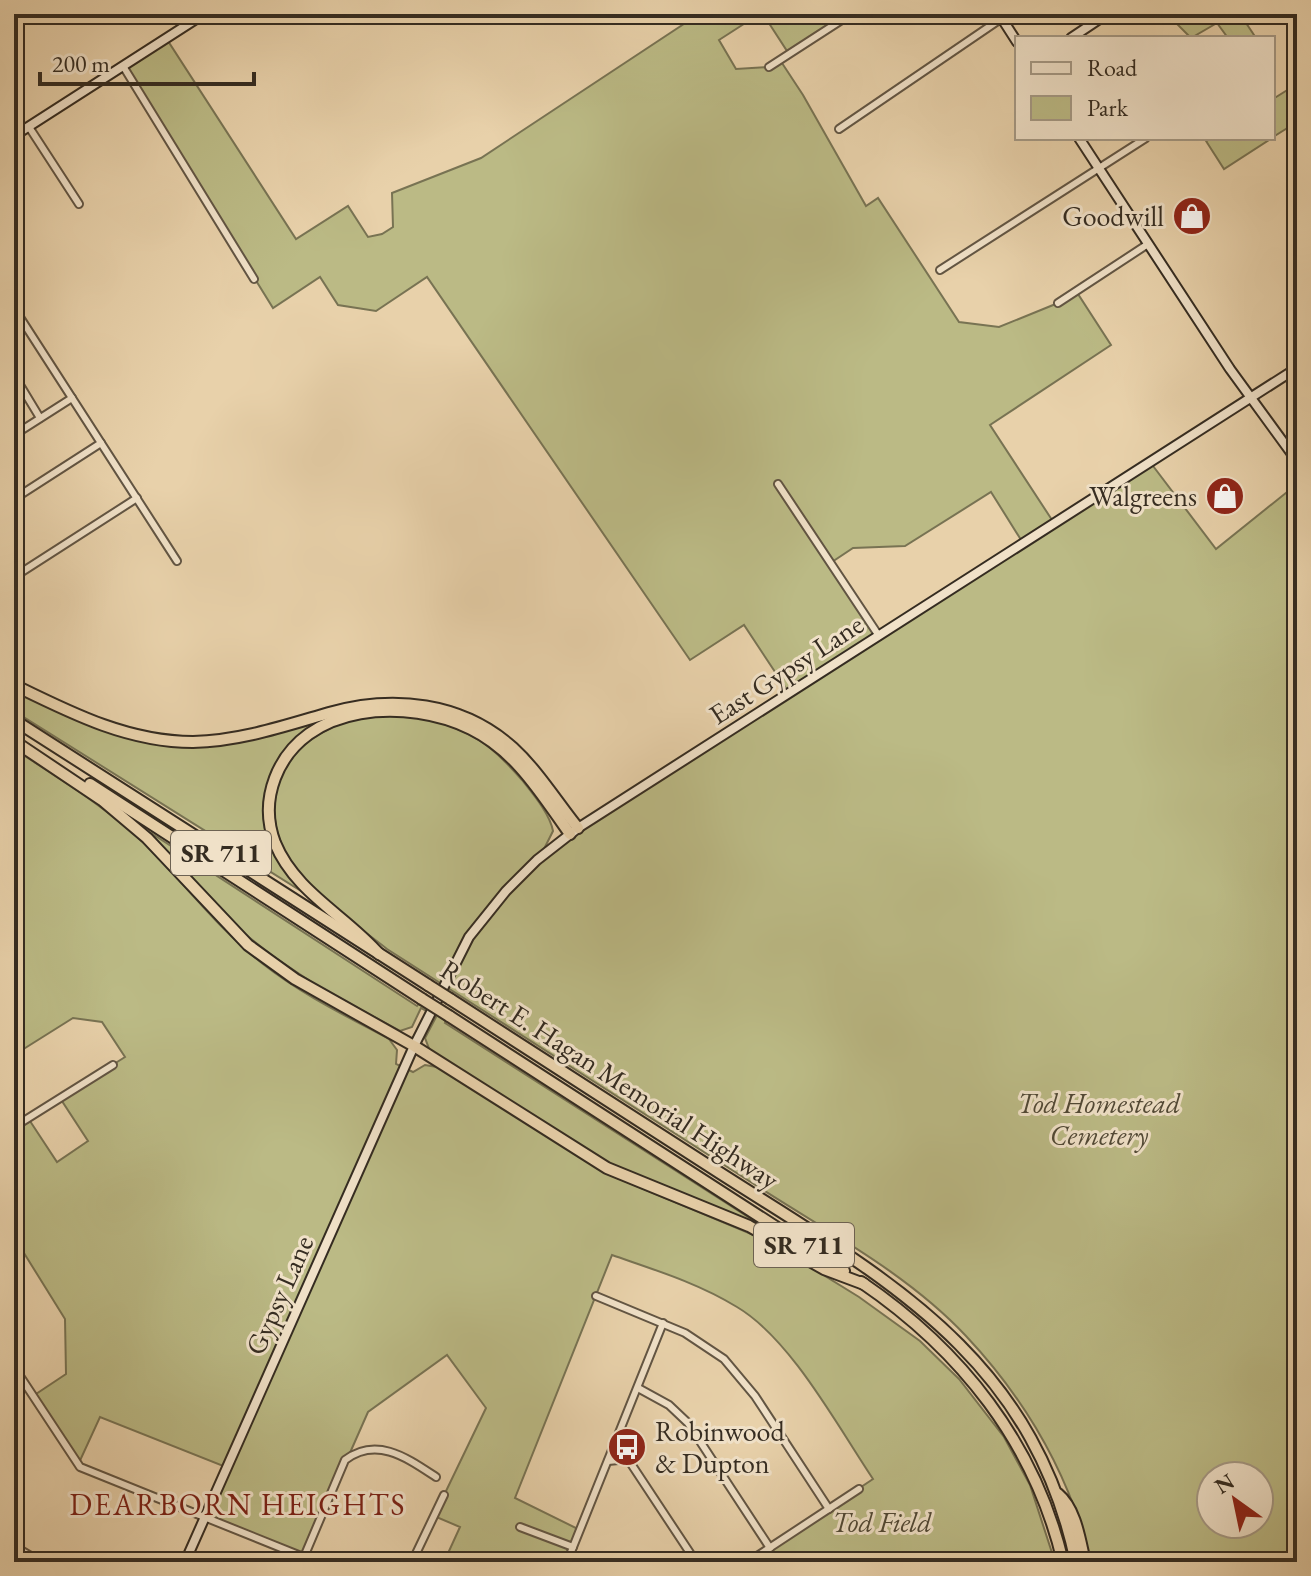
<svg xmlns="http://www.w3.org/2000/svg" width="1311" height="1576" font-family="'EB Garamond',serif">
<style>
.green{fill:#bbba85;stroke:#787353;stroke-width:2;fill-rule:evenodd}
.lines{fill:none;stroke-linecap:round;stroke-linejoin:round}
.street-casing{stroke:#625543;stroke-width:10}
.secondary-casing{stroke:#352c21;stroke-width:12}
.highway-casing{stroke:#352c21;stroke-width:14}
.street{stroke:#f0e1c8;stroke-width:6}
.secondary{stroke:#f0e1c8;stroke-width:8}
.highway{stroke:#e8d1aa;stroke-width:10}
.highway-bridge-casing{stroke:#352c21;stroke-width:14;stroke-linecap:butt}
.highway-bridge{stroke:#e8d1aa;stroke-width:10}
.labels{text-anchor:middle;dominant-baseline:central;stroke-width:6;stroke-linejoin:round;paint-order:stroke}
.shield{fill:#f0e1c8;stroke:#6d6253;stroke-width:2}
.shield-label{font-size:26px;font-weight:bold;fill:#352c21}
.poi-label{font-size:28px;fill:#352c21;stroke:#f0e1c8;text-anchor:end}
.street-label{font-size:28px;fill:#352c21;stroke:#f0e1c8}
.park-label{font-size:28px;font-style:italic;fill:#504835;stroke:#f0e1c8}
.neighbourhood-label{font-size:30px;letter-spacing:2px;fill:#7a1f14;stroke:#f0e1c8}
</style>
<rect width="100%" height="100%" fill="#e8d1aa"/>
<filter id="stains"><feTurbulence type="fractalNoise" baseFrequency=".0025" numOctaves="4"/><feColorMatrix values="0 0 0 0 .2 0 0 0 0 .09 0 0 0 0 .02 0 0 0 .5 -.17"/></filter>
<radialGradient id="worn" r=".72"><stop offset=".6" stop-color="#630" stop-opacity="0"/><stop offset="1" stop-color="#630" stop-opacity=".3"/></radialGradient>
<g class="green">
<path d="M699,14H746L750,20L719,40L736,69L768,67L780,60L803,95L866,206L878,198L959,322L999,327L1058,303L1076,291L1111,345L990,425L1054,523L1150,462L1216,549L1297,484V1562H1091C1070,1476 1027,1401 966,1336C909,1275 830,1233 760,1188C636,1108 511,1029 387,949C352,921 308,894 286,854C272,828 270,798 283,772C319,705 418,703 477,739C494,749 509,765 522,780C533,794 550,814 553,831L543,851L789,693L744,625L690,660L427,277L376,311L338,305L320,277L273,308L123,66L166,38L296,239L348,206L368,237L382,234L393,227L392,193L481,158ZM991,492L1023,543L879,635L829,564L853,548L905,546ZM1211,1476H1259V1524H1211Z"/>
<polygon points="763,14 851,14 789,54"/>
<polygon points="1192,14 1240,14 1256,38 1228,38 1217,23 1191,38 1177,24"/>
<polygon points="1297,84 1297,122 1273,137 1273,99"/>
<polygon points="1212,138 1272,138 1224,169 1206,141"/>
<polygon points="14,689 74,718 178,745 316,721 317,724 294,741 278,761 273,772 266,824 309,896 14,711"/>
<path d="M14,749C60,779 108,808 147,846C186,885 219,930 263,964C301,994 346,1016 389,1039L397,1050L396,1064L413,1072L425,1065L437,1067L608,1174L770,1242L859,1297L920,1341L959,1379L1004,1437L1030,1485L1055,1562H759L756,1557L873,1479C838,1427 791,1339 737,1307C698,1283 655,1270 612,1255L515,1498L580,1530L567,1562H444L460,1527L434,1516L486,1408L447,1355L368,1412L304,1557L204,1517L226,1467L100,1417L78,1465L33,1396L66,1374L65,1319L14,1237V1119L18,1124L28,1118L57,1162L88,1141L60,1098L125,1057L102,1022L73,1018L14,1055Z"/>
<polygon points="151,833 417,1006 422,999 449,1016 445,1023 759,1224 757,1226 610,1165 430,1051 425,1038 436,1017 421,1008 412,1027 400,1031 322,989 274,957 237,928 150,836"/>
</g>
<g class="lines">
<defs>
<g id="street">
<polyline points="123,66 254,279"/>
<polyline points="769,67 851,14"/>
<polyline points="29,127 79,204"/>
<polyline points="839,129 1002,18"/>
<polyline points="940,270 1146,138"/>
<polyline points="1058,303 1148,244"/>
<polyline points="14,308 177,561"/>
<polyline points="14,375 40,418"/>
<polyline points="14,435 72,398"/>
<polyline points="778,484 879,636"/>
<polyline points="14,499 101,443"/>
<polyline points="14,577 137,498"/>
<polyline points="14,1127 113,1065"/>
<polyline points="596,1296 685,1333 724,1359 755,1396 829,1509"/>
<polyline points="14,1367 80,1467 316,1562"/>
<polyline points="638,1388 669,1405 688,1423 770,1548"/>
<polyline points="616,1441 696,1562"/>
<polyline points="608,1461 629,1459"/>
<polyline points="520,1527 573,1547"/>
<polyline points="14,1546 41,1562"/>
<path d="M304,1557L345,1460C377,1436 407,1458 436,1477"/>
<polyline points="412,1562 444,1495"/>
<polyline points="567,1562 663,1323"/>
<polyline points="748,1562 859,1489"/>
</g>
<g id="secondary">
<polyline points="999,14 1017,42"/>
<polyline points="1071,38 1107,14"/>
<polyline points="14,136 204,14"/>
<polyline points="1079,138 1230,369 1297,461"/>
<polyline points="185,1562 414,1046 469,937 506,891 537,860 578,828 1297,368"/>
</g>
<g id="highway">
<path d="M14,685C71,713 128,742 193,742C240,741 284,726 329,713C393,695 462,702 513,748C538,771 557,802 578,828"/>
<polyline points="14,720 428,985"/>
<polyline points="14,741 102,800 147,838 248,945 295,979 414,1046 607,1168 749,1226 824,1269 864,1284"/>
<polyline points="90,784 422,999"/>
<path d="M379,954C346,916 295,892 275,843C267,822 267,799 275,778C304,702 408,698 471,729C516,751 542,795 570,834"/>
<path d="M450,999C540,1057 630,1115 720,1173C884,1278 1032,1354 1076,1562"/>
<polyline points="449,1016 844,1271"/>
<path d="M861,1282C961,1350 1035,1443 1063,1562"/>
<path d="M1058,1494C1076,1509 1080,1541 1085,1562"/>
</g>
</defs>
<use href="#street" class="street-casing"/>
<use href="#secondary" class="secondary-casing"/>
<use href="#highway" class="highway-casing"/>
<use href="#street" class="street"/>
<use href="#secondary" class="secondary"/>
<use href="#highway" class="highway"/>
<defs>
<g id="highway-bridge">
<polyline points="428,985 450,999"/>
<polyline points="422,999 449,1016"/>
</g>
</defs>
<use href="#highway-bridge" class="highway-bridge-casing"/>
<use href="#highway-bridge" class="highway-bridge"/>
</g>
<defs>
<symbol id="shop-disc" viewBox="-11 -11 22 22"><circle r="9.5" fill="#8f2418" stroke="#f0e1c8"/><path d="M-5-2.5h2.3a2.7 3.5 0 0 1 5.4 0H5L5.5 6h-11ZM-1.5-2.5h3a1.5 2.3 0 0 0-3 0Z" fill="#fff"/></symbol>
<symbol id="bus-disc" viewBox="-11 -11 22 22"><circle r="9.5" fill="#8f2418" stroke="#f0e1c8"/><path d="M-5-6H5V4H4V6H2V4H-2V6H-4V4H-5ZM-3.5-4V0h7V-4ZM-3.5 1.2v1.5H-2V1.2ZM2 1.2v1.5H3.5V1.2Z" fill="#fff"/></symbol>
</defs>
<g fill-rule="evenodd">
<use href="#shop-disc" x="1170" y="194" width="44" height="44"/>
<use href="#shop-disc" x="1203" y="474" width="44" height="44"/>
<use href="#bus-disc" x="605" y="1425" width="44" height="44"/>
</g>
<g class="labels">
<g class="shield">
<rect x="171" y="831" width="100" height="44" rx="6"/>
<rect x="754" y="1223" width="100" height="44" rx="6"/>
</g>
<g class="shield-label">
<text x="221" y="853">SR 711</text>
<text x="804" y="1245">SR 711</text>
</g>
<g class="poi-label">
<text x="1164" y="216">Goodwill</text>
<text x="1197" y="496">Walgreens</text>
<text x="655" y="1431" text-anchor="start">Robinwood<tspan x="655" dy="32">&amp; Dupton</tspan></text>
</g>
<g class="street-label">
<text transform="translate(786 669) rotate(-33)">East Gypsy Lane</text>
<text transform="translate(610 1074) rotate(33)">Robert E. Hagan Memorial Highway</text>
<text transform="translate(279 1295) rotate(-66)">Gypsy Lane</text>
</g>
<g class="park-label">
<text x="1099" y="1103">Tod Homestead<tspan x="1099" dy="32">Cemetery</tspan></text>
<text x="882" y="1522">Tod Field</text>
</g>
<g class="neighbourhood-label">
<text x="238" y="1504">DEARBORN HEIGHTS</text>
</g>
</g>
<rect width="1311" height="1576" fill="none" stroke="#e8d1aa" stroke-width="48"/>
<rect x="16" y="16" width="1279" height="1544" fill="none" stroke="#352c21" stroke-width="4"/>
<rect x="24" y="24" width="1263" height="1528" fill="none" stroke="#352c21" stroke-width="2"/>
<rect x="1015" y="36" width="260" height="104" fill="#f0e1c8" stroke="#a59985" stroke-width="2"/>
<rect x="1031" y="62" width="40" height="12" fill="#f0e1c8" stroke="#a59985" stroke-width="2"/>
<text x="1087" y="76" font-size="24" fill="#352c21">Road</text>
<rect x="1031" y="96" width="40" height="24" fill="#bbba85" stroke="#a59985" stroke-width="2"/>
<text x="1087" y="116" font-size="24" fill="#352c21">Park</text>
<g transform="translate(1235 1500) rotate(327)"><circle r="38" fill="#f0e1c8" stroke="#a59985" stroke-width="2"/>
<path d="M0-6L14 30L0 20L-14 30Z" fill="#8f2418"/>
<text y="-12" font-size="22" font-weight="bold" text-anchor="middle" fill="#352c21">N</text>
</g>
<path d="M40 72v12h214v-12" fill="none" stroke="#352c21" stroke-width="4"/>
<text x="52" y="72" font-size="24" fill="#352c21" stroke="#f0e1c8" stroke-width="6" paint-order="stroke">200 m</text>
<rect width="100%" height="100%" filter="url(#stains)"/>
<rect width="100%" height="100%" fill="url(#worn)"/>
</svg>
